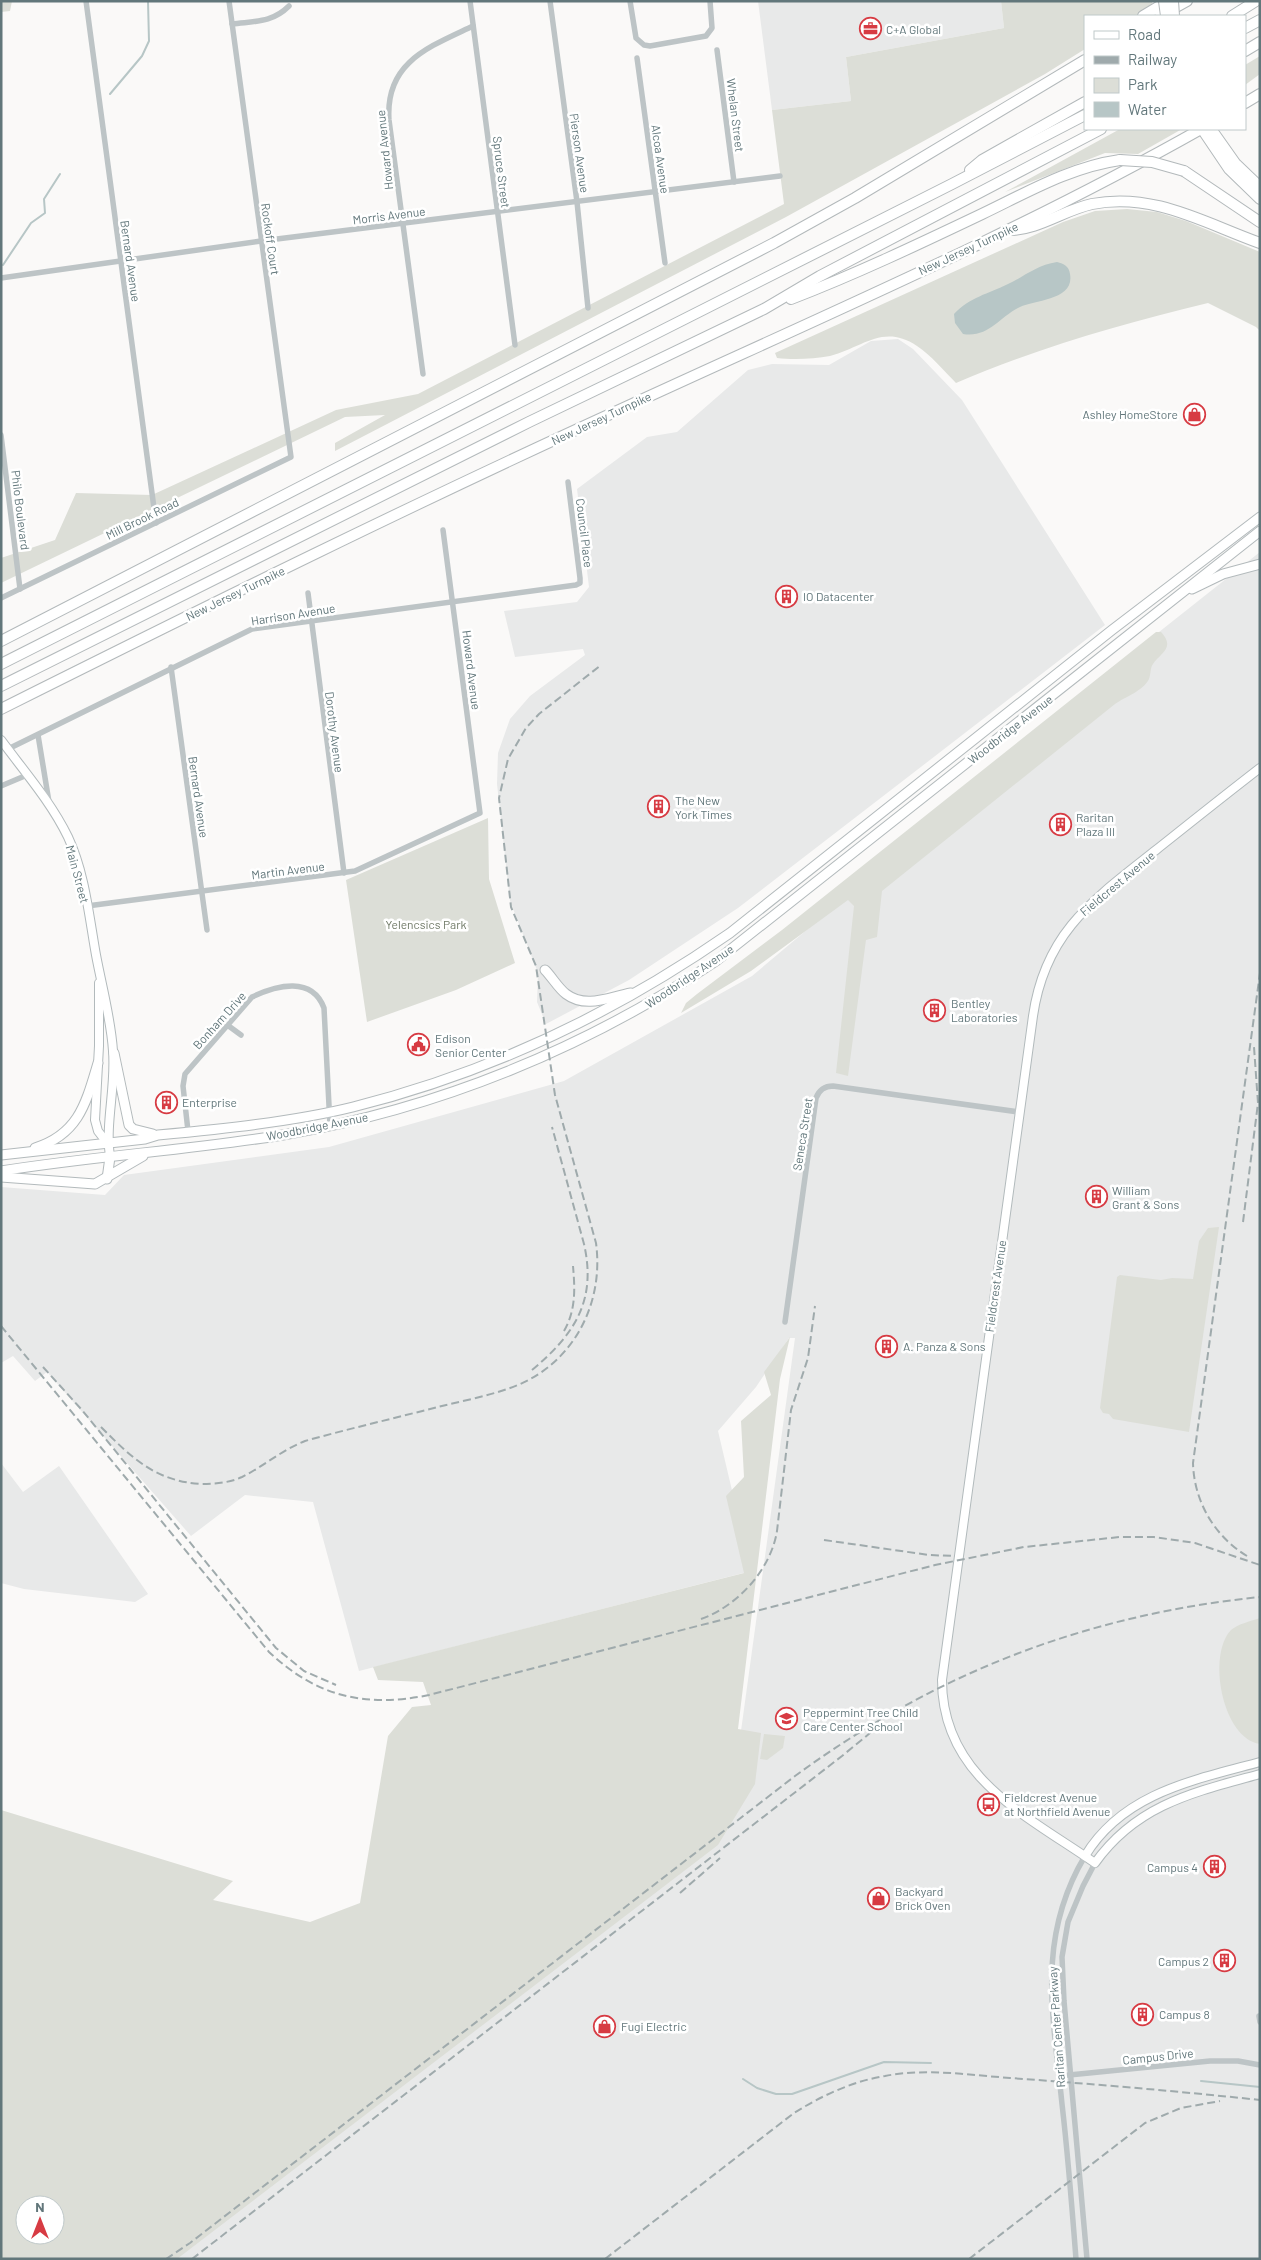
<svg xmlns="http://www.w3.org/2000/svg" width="1261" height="2260" font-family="Barlow,sans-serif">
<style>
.built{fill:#e8e9e9}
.green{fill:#dcded7;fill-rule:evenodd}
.water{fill:#b7c6c6}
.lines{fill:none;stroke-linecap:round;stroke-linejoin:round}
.stream{stroke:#b7c6c6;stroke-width:2}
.secondary-casing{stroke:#b2babc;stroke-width:10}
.primary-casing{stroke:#b3babc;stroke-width:11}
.highway-casing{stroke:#b3b9bb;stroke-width:12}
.street{stroke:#bdc4c6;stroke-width:5.5}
.secondary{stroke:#fff;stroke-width:8}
.primary{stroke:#fff;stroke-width:9}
.highway{stroke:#fff;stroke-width:10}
.rail{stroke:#9faaac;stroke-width:2;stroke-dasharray:8 4;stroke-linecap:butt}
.highway-bridge-casing{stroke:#b3b9bb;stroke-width:12;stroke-linecap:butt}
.highway-bridge{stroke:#fff;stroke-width:10}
.labels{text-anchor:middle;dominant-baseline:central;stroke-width:5;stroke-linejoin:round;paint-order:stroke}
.poi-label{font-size:12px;fill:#62777b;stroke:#fff;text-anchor:start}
.street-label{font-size:12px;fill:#62777b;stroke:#fff}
.park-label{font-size:12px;fill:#6f7966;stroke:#fff}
</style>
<rect width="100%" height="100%" fill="#faf9f8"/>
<g class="built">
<polygon points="758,1 1001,1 1004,28 846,57 851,101 772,110"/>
<polygon points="898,339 913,349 962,400 1105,625 738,908 629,980 546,1024 537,1002 538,973 510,901 497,784 498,753 510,719 530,696 585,655 583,649 515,657 504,611 577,602 589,587 577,489 647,437 677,432 748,370 772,364 829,365 871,341"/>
<polygon points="1260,552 1260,2259 146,2259 730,1811 795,1338 789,1338 756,1387 718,1431 751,1571 359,1671 313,1502 245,1495 191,1536 47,1372 35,1381 13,1356 1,1363 1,1187 105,1195 124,1175 329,1147 564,1081 752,976 840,902 832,891"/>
<polygon points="1,1463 23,1492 59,1466 148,1594 135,1602 24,1589 1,1583"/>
</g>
<g class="green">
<polygon points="1,1 12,1 10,11 1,12"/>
<polygon points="1001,1 1152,1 1152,7 1138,16 1085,16 1085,49 1045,74 786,217 335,451 335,443 385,415 345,417 1,583 1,558 55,540 76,493 152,495 336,410 418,394 784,204 772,110 851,101 846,57 1004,28"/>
<polygon points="1260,56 1260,74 1245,85 1245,65"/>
<polygon points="1120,129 1182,129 1138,154 1105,153 1005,192"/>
<path d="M1127,209L1157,212L1186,221L1260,252V331L1256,327L1208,303C1122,324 1037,348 956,383C944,371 931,355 917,346C883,323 862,348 830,356C814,359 793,360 777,358L775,353L1063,222L1095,211Z"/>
<path d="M1156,632H1161C1176,648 1160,653 1153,664C1150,668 1151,674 1149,679C1143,691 1125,697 1115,704L882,891L877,937L866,940L848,1076L836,1073L854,906L848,900L751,971L681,1013L686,1003L697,994L782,930Z"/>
<polygon points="488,818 489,879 515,963 456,990 367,1022 346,880"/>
<polygon points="1219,1227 1189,1432 1113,1419 1109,1414 1103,1413 1100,1408 1117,1277 1120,1275 1161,1280 1172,1278 1193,1279 1199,1241 1208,1228"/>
<path d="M790,1337L780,1379L738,1729L761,1733L755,1784L718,1845L177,2259H1V1810L233,1881L213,1900L310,1922L360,1903L388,1736L412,1707L431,1705L423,1682L378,1680L373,1667L744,1573L726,1496L744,1477L741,1421L771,1395L764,1372ZM25,2205H55V2235H25Z"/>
<path d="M1260,1618V1744C1222,1738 1207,1655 1231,1630C1238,1624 1251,1621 1260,1618Z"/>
<polygon points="764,1734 785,1736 783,1748 767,1760 760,1759"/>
</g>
<path class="water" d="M1057,262C1064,264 1069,266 1070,274C1075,300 1035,300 1020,307C999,317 989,338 963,334L955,323L954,314C970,297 988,294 1008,284C1025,276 1037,265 1057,262Z"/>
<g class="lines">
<g class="stream">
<polyline points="110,94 142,56 149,41 148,1"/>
<polyline points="3,265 31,223 45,213 44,199 60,174"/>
<polyline points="743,2079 757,2088 776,2094 792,2094 884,2062 931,2063"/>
<polyline points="1201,2081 1260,2087"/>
</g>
<defs>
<g id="secondary">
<path d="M1,740C24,771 51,802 68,837C85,873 89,916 96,955C102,987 111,1019 113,1051C116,1087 105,1123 110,1157"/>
<path d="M1260,768C1225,795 1190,823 1156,850C1094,899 1045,932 1033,1016L942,1680C942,1777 1026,1815 1095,1863C1137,1804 1195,1792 1260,1774"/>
<polyline points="99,983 99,1046 95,1120 98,1131 108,1144"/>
<path d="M1085,1856C1123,1793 1194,1780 1260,1762"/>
</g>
<g id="primary">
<polyline points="1192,589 1223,574 1260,564"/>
<path d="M545,970C552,977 558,988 566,994C586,1009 609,997 631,993"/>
<polyline points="114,1053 129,1125 133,1129 153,1134"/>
<path d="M35,1148C79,1134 86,1103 98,1063"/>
<path d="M1,1155L145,1139L158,1135C221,1129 292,1122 353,1107C489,1073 615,1013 730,933L1112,630L1260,517"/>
<path d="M1,1171C95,1156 190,1150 283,1135C438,1109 586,1048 716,961L1260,531"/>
<polyline points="1,1177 95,1184 143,1156"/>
<polyline points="107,1179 110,1157"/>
</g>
<g id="highway">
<polyline points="1143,16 1168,1"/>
<polyline points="1160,16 1187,1"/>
<polyline points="1232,16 1256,1"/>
<polyline points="1245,28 1260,20"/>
<polyline points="1245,51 1260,42"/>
<polyline points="1245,103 1260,94"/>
<polyline points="1202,129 1229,169 1260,199"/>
<polyline points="1211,129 1235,163 1260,187"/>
<polyline points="970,170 982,160 1085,102"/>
<polyline points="1184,171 1260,222"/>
<path d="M1009,230C1038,230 1064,210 1092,204C1154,192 1204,223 1260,243"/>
<path d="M791,299C856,274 919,244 982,214C1026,193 1070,167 1120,160"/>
<polyline points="1,641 774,243 855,198 1085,60"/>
<polyline points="1,664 952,184 1085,115"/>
<polyline points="1,686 529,422 764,309 820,276 1101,129"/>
<path d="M1,709C209,605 417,502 628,406C821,317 1017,233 1201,129"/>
</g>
</defs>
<use href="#secondary" class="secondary-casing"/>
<use href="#primary" class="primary-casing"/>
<use href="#highway" class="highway-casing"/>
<g class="street">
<polyline points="86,1 156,523"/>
<polyline points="470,1 515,345"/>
<polyline points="550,1 577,202 588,308"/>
<polyline points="630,1 636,38 644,45 650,46 706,36 712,28 710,1"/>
<path d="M232,24C255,21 272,23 289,6"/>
<polyline points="717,50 734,182"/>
<polyline points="637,58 665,263"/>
<polyline points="1,278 261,241 780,176"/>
<path d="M423,374L389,120C385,62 429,47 473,26"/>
<polyline points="1,435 20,589"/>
<polyline points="308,593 344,873"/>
<polyline points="1,598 291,457 229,1"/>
<polyline points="171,667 207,930"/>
<polyline points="38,735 49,802"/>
<polyline points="8,749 252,629 576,585 580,583 580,578 568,482"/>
<polyline points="1,786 27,775"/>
<polyline points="87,906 355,871 480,813 443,530"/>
<polyline points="226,1024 241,1035"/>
<path d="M188,1131L183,1086L185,1074L252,997C277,985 312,976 324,1008L330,1125"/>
<path d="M785,1322L816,1098C819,1090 825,1086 833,1086L1019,1112"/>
<polyline points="1259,2016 1260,2022"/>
<polyline points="1059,2076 1210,2061 1238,2061 1260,2065"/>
<path d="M1076,2259C1072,2207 1068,2155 1062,2104C1053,2014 1036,1938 1085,1856"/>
<polyline points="1087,2259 1064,2001 1062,1957 1068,1922 1083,1886 1095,1863"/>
</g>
<use href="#secondary" class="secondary"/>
<use href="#primary" class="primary"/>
<use href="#highway" class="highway"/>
<g class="rail">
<polyline points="1243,1222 1258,1103 1254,1047"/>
<path d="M1,1326L269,1652C317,1697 366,1708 429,1695L935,1565L1024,1547L1120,1537H1154L1195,1543L1260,1565"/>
<path d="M564,1331C576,1310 575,1289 573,1266"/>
<polyline points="43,1367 82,1410 276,1648 304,1671 336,1685"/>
<path d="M532,1370C574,1335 597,1301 584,1244L552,1127"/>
<path d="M101,1427C132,1458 155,1481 201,1484C214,1484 229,1483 242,1477C264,1466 282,1450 305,1441C348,1429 391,1419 434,1408C461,1401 491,1396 518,1385C575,1361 604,1302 596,1243L555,1095L536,966L511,907L499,798L508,759L526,728L539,714L601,665"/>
<polyline points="824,1540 929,1555 955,1556"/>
<path d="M1247,1556C1214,1536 1194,1501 1193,1463L1260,973"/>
<path d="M701,1619C738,1606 771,1569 777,1531L791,1410L808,1358L815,1306"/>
<polyline points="680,1893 720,1858"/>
<path d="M166,2259L190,2243L795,1776C936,1673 1085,1615 1260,1597"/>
<polyline points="192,2259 842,1756 881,1724"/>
<path d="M605,2259L794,2113C821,2096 853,2081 885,2076C925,2068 969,2075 1010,2078C1093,2084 1176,2091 1260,2100"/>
<polyline points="969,2259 1145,2123 1181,2108 1220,2101"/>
</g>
<defs>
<g id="highway-bridge">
<polyline points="1164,1 1166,16"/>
<polyline points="1173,1 1174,16"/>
<polyline points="1120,160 1152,162 1184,171"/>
</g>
</defs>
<use href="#highway-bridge" class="highway-bridge-casing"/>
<use href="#highway-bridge" class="highway-bridge"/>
</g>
<defs>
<symbol id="office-ring" viewBox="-11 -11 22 22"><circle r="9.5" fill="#fff" stroke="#d73b43" stroke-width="1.5"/><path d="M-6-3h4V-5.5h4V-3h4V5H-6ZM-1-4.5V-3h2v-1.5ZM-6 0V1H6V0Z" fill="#d73b43"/></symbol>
<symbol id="shop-ring" viewBox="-11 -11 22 22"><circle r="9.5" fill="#fff" stroke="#d73b43" stroke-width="1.5"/><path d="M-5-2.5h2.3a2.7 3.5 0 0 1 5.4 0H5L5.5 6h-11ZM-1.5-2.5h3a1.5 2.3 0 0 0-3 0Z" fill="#d73b43"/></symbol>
<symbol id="building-ring" viewBox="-11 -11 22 22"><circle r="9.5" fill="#fff" stroke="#d73b43" stroke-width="1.5"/><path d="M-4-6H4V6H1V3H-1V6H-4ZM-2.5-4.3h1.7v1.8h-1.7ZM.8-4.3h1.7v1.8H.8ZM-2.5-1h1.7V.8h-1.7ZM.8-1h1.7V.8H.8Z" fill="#d73b43"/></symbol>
<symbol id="civic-ring" viewBox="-11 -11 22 22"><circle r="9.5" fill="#fff" stroke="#d73b43" stroke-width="1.5"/><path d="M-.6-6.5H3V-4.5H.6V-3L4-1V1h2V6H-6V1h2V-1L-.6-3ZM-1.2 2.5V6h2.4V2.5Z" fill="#d73b43"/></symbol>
<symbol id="school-ring" viewBox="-11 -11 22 22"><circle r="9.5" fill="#fff" stroke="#d73b43" stroke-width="1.5"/><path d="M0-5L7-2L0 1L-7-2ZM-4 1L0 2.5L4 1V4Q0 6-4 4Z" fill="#d73b43"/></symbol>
<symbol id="bus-ring" viewBox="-11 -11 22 22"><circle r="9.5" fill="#fff" stroke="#d73b43" stroke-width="1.5"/><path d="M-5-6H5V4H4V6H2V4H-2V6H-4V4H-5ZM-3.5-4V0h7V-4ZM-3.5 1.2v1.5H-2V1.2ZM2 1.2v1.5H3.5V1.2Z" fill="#d73b43"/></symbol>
</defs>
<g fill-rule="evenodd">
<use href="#office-ring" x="858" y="16" width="25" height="25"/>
<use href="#shop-ring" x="1182" y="402" width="25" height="25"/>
<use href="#building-ring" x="774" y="584" width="25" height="25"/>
<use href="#building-ring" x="646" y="794" width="25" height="25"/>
<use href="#building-ring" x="1048" y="812" width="25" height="25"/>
<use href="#building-ring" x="922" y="998" width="25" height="25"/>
<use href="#civic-ring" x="406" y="1032" width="25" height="25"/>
<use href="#building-ring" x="154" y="1090" width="25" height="25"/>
<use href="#building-ring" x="1084" y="1184" width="25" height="25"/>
<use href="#building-ring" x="874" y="1334" width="25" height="25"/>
<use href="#school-ring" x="774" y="1706" width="25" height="25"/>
<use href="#bus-ring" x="976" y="1792" width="25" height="25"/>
<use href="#building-ring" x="1202" y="1854" width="25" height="25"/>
<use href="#shop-ring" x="866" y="1886" width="25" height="25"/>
<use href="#building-ring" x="1212" y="1948" width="25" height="25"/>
<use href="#building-ring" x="1130" y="2002" width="25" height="25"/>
<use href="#shop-ring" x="592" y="2014" width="25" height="25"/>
</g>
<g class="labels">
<g class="poi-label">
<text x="886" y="29">C+A Global</text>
<text x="1178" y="414" text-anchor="end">Ashley HomeStore</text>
<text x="803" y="596">IO Datacenter</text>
<text x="675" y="800">The New<tspan x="675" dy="14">York Times</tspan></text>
<text x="1076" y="817">Raritan<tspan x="1076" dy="14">Plaza III</tspan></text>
<text x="951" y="1003">Bentley<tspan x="951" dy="14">Laboratories</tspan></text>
<text x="435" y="1038">Edison<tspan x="435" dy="14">Senior Center</tspan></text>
<text x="182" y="1102">Enterprise</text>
<text x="1112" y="1190">William<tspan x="1112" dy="14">Grant &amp; Sons</tspan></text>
<text x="903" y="1346">A. Panza &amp; Sons</text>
<text x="803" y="1712">Peppermint Tree Child<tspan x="803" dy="14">Care Center School</tspan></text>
<text x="1004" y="1797">Fieldcrest Avenue<tspan x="1004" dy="14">at Northfield Avenue</tspan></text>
<text x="1198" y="1867" text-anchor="end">Campus 4</text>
<text x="895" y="1891">Backyard<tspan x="895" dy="14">Brick Oven</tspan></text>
<text x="1209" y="1961" text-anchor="end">Campus 2</text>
<text x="1159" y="2014">Campus 8</text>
<text x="621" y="2026">Fugi Electric</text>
</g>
<g class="street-label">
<text transform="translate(736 115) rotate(83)">Whelan Street</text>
<text transform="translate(384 150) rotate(-96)">Howard Avenue</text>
<text transform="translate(580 153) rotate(82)">Pierson Avenue</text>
<text transform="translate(661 159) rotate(82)">Alcoa Avenue</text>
<text transform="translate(502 172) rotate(83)">Spruce Street</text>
<text transform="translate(389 215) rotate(-7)">Morris Avenue</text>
<text transform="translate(271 239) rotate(82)">Rockoff Court</text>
<text transform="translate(968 248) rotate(-25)">New Jersey Turnpike</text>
<text transform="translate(131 261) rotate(82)">Bernard Avenue</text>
<text transform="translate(601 418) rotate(-25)">New Jersey Turnpike</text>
<text transform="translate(21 510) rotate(83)">Philo Boulevard</text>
<text transform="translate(142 518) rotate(-26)">Mill Brook Road</text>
<text transform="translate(585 533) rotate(83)">Council Place</text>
<text transform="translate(235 593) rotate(-26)">New Jersey Turnpike</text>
<text transform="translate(293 614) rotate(-9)">Harrison Avenue</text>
<text transform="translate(472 670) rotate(83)">Howard Avenue</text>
<text transform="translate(1010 729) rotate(-38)">Woodbridge Avenue</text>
<text transform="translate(335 732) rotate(83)">Dorothy Avenue</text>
<text transform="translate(199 797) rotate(82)">Bernard Avenue</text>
<text transform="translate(288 870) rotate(-7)">Martin Avenue</text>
<text transform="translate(78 874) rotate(75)">Main Street</text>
<text transform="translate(1117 883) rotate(-40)">Fieldcrest Avenue</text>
<text transform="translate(689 976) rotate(-34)">Woodbridge Avenue</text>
<text transform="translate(219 1020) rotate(-48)">Bonham Drive</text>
<text transform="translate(317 1126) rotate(-11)">Woodbridge Avenue</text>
<text transform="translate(802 1134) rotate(-81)">Seneca Street</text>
<text transform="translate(995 1286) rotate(-82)">Fieldcrest Avenue</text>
<text transform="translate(1056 2027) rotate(-94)">Raritan Center Parkway</text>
<text transform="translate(1158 2056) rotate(-6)">Campus Drive</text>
</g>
<g class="park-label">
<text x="426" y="924">Yelencsics Park</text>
</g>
</g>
<rect width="1261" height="2260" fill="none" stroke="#62777b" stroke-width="5"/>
<rect x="1084" y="15" width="162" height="115" fill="#ffffff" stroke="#c0c9ca"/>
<rect x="1094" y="31" width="25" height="8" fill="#ffffff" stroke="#c0c9ca"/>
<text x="1128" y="40" font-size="15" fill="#62777b">Road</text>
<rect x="1094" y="56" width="25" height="8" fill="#9faaac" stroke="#c0c9ca"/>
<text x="1128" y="65" font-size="15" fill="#62777b">Railway</text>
<rect x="1094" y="78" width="25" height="15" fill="#dcded7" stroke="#c0c9ca"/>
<text x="1128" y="90" font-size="15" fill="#62777b">Park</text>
<rect x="1094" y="102" width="25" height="15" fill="#b7c6c6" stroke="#c0c9ca"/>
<text x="1128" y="115" font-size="15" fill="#62777b">Water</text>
<g transform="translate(40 2220)"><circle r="24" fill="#ffffff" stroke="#c0c9ca"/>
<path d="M0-4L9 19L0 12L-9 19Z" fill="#d73b43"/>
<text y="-8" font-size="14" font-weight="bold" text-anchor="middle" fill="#62777b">N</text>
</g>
</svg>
